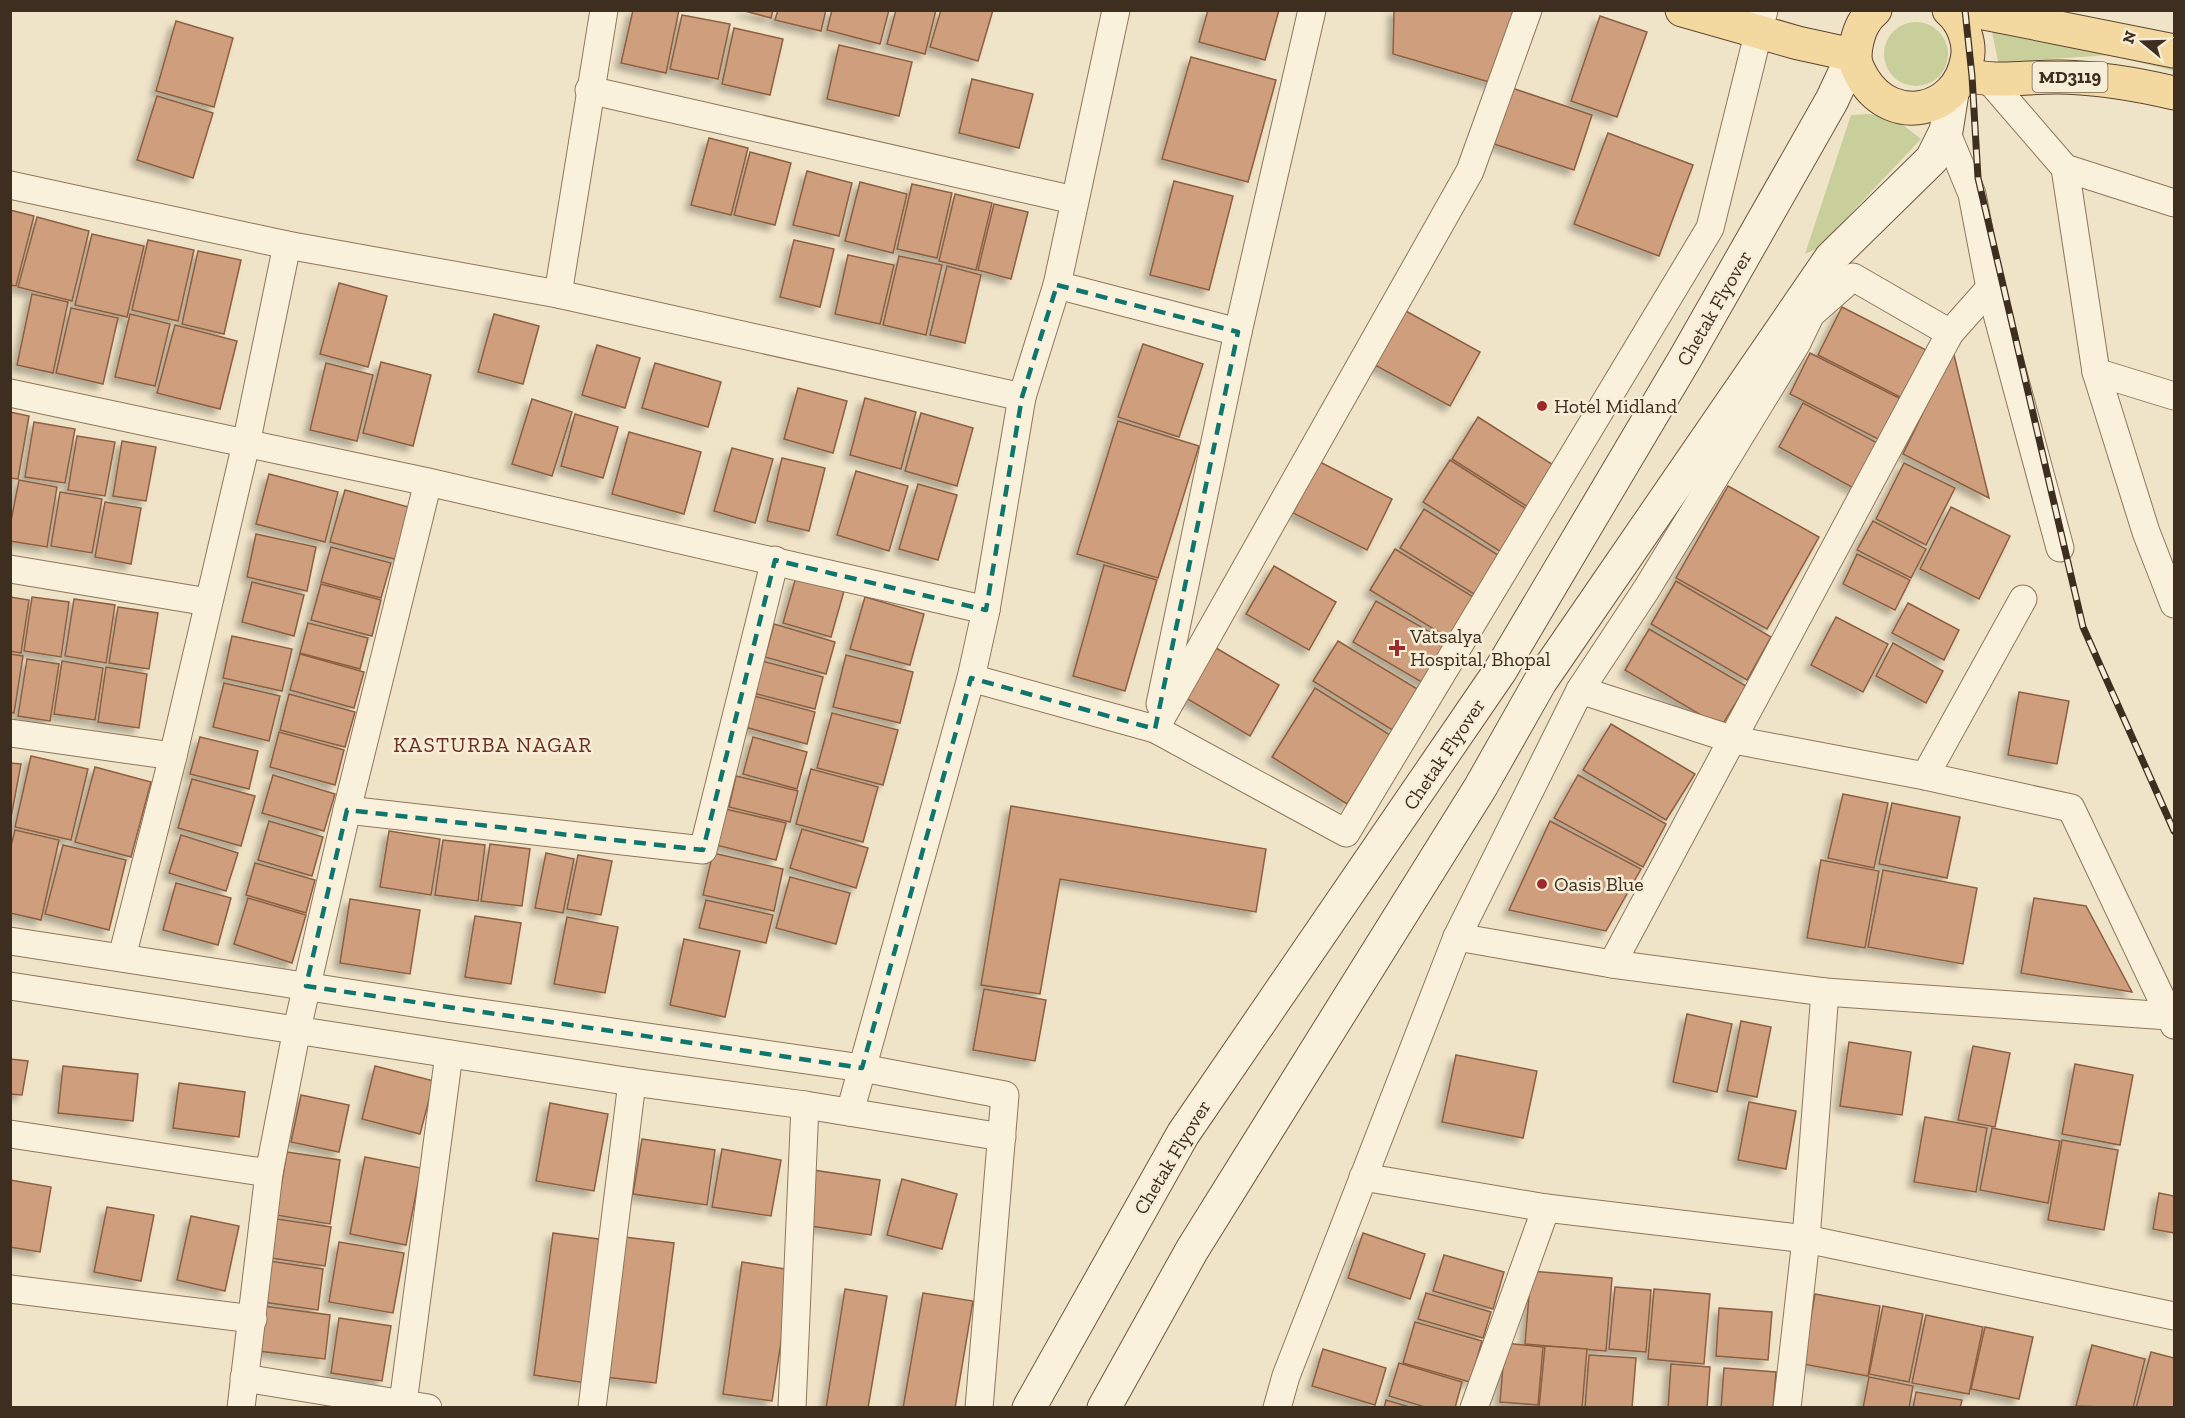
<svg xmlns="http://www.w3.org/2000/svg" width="2185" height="1418" font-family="'Zilla Slab',serif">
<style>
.green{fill:#c9cf9b}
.building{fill:#cf9f7d;stroke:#8d5f41;stroke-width:1.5;filter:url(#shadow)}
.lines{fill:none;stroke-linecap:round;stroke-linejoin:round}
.street-casing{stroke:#8d765c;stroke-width:29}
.secondary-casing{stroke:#6f573f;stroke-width:35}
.primary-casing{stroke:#5b4430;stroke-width:35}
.street{stroke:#faf1dc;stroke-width:27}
.secondary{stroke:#faf1dc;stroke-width:33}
.primary{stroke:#f3d9a0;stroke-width:33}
.rail-casing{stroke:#3d2e20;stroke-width:7}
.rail{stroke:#f7eed8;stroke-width:4.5;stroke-dasharray:14;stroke-linecap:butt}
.marked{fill:none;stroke:#0f766e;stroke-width:4.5;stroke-dasharray:12 8;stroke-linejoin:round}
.poi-dot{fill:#9e2a2b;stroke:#f7eed8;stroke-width:2}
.labels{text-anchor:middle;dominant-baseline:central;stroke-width:5;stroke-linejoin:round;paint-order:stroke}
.shield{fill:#f7eed8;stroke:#756857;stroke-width:1.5}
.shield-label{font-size:18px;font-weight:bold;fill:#3d2e20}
.street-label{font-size:20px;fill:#3d2e20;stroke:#f7eed8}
.poi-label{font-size:20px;fill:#3d2e20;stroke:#f7eed8;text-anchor:start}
.neighbourhood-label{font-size:21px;letter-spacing:1.5px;fill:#6b2e1e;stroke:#f7eed8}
</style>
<defs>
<filter id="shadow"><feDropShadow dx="-5.5" dy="5.5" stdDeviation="3" flood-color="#0004"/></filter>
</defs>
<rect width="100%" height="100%" fill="#f0e4c8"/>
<g class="green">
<polygon points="1998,13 2174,55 2174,71 2110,55 2036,60 2000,71 1992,32"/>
<circle cx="1916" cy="54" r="32"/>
<polygon points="1869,114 1894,118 1921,139 1818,248 1805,254 1851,115"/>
</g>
<g class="building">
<polygon points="633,10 679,10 666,73 621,63"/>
<polygon points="741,10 773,10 771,18"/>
<polygon points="778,10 826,10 821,31 775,20"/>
<polygon points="832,10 889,10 880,44 827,30"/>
<polygon points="896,10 936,10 925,54 887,44"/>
<polygon points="941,10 993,10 978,61 930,47"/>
<polygon points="1208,10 1279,10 1265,60 1199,42"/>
<polygon points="1394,10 1521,10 1496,84 1393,54"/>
<polygon points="682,15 730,24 718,79 670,69"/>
<polygon points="1600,16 1647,32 1617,117 1571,101"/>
<polygon points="176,21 233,38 214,107 156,91"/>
<polygon points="734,28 783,39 770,95 722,84"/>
<polygon points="839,45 912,62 899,116 827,99"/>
<polygon points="1191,57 1276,80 1248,182 1162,159"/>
<polygon points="972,79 1033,94 1019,148 959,133"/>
<polygon points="1512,88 1592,115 1574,170 1494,144"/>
<polygon points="157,96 213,113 193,178 137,160"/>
<polygon points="1608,133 1693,165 1659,256 1574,224"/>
<polygon points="709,138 748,148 731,215 691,205"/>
<polygon points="750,152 791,163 775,225 734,215"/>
<polygon points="807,171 852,183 839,236 793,225"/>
<polygon points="1174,181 1233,196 1209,290 1150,275"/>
<polygon points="860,182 907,194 893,253 845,241"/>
<polygon points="912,184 952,193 937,258 897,249"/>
<polygon points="955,194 992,203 976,270 939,261"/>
<polygon points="994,204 1028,212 1011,279 978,270"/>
<polygon points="10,210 34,216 16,286 10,285"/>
<polygon points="37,217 89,231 72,301 18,287"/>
<polygon points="92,234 144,246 127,317 75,305"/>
<polygon points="148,240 194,250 178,321 132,310"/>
<polygon points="794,240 834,249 820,307 780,297"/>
<polygon points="198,251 241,260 224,334 182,324"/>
<polygon points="848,255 894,265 880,324 835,314"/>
<polygon points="899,256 942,265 926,335 883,325"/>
<polygon points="947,266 981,275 965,343 930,335"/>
<polygon points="339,283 387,296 368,367 320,354"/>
<polygon points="32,294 68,302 53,373 17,365"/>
<polygon points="1842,307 1926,350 1902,398 1818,355"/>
<polygon points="71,308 118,318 103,384 56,373"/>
<polygon points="1404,310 1480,352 1450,406 1373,364"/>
<polygon points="130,314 170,324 155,386 115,377"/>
<polygon points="494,314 539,326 523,384 478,372"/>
<polygon points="175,325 237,341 220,409 157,393"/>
<polygon points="1143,344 1203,364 1179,437 1118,417"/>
<polygon points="597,345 640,358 625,408 582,395"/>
<polygon points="1953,351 1989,498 1903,454"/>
<polygon points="1810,353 1901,399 1880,440 1790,394"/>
<polygon points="381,362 431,375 413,446 363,433"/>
<polygon points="326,363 373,375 357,441 310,430"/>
<polygon points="655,363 721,382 708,427 642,408"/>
<polygon points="798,388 847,401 833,453 784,439"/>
<polygon points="865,398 916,412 901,469 850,455"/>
<polygon points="532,399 572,412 552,476 512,464"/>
<polygon points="1803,403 1881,445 1857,490 1779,447"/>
<polygon points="10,412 29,416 18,479 10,478"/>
<polygon points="921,413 973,428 957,486 905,471"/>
<polygon points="575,414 618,427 603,478 561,466"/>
<polygon points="1478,417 1558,468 1531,509 1452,459"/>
<polygon points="1118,421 1199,446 1158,578 1077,554"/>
<polygon points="34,422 75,429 65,483 25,477"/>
<polygon points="629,432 701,452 684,514 612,494"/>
<polygon points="77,436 115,442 105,496 68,490"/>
<polygon points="122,441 156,447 146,501 113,496"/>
<polygon points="732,448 773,459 755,523 714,511"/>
<polygon points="782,458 825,468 809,531 767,521"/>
<polygon points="1450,460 1528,510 1501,552 1423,502"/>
<polygon points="1320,462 1392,499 1367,550 1293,513"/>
<polygon points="1904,463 1955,488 1926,545 1876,519"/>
<polygon points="856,471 908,486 889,551 837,535"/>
<polygon points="269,474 338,492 325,542 256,524"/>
<polygon points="19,480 57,487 47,547 10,541 10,526"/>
<polygon points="918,484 957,495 938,560 899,549"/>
<polygon points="1728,486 1819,537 1767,629 1676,578"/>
<polygon points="345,490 412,508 398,560 330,542"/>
<polygon points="60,492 102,499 92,553 51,546"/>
<polygon points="105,502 141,508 131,564 95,557"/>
<polygon points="1951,507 2010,536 1979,599 1920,569"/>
<polygon points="1424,509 1506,560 1482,599 1400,548"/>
<polygon points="1873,521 1926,549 1911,578 1857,550"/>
<polygon points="256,534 316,547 307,591 247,577"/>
<polygon points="331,547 391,563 381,598 321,582"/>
<polygon points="1395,549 1475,598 1450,639 1370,590"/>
<polygon points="1857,554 1910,580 1895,610 1843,584"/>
<polygon points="1104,565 1157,580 1125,691 1073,676"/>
<polygon points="1274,566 1336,602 1309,650 1246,614"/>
<polygon points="796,577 844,591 831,637 783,623"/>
<polygon points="1676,581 1771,637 1747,680 1651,624"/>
<polygon points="252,582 304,595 294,636 242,622"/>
<polygon points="321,584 381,600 372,636 311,620"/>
<polygon points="10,597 29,600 21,653 10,651"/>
<polygon points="32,597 69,602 61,657 24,651"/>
<polygon points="865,597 924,614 910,665 850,649"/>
<polygon points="74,599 115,605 106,663 65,656"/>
<polygon points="1376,601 1449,643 1425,684 1353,642"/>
<polygon points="1908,603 1959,630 1944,660 1892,633"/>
<polygon points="118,607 158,613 149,669 109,663"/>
<polygon points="1836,617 1888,644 1863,692 1811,665"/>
<polygon points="308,623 368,638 360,669 300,653"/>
<polygon points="774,624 835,642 826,674 765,657"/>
<polygon points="1649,629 1746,686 1721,727 1625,670"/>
<polygon points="232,636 292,649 282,691 223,678"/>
<polygon points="1338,641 1419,690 1394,731 1313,681"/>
<polygon points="1893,643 1943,671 1926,703 1876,676"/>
<polygon points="1216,648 1279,685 1250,736 1186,698"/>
<polygon points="10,654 23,656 14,713 10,712"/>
<polygon points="300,654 364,672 354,708 290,690"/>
<polygon points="846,655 913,672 900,723 833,707"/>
<polygon points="27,659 59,664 50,721 18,716"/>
<polygon points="62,661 103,668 95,720 54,714"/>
<polygon points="762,661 823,677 815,709 753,693"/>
<polygon points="106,667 147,674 139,728 98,722"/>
<polygon points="224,683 280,696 269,741 213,727"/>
<polygon points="1315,688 1390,735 1347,804 1272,757"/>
<polygon points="2019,692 2069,701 2057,764 2008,755"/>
<polygon points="289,694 355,712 345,747 280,730"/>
<polygon points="750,695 815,712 807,744 741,726"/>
<polygon points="832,713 898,730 883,785 817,768"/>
<polygon points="1611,724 1695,774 1666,820 1583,770"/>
<polygon points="279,732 344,750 335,785 270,767"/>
<polygon points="200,737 258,751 249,789 190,774"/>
<polygon points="753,737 807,752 797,789 743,774"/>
<polygon points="31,756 88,769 71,840 15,827"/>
<polygon points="10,763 21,764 10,823"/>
<polygon points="95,767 151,782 131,857 75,842"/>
<polygon points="811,769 878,787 863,842 796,824"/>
<polygon points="273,775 335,794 324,831 262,813"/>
<polygon points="1578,775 1666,824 1643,867 1554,818"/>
<polygon points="736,776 798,791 790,822 729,807"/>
<polygon points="192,779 255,796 241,846 178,828"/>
<polygon points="1843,794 1888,803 1874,868 1828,858"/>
<polygon points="1892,803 1960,817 1947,878 1879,864"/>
<polygon points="1011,806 1266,849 1256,912 1060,879 1040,994 981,985"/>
<polygon points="721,808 786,823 776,860 712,844"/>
<polygon points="269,821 323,837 312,876 258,860"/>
<polygon points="1550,821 1641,869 1606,931 1509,910"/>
<polygon points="802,829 868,848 856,888 790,868"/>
<polygon points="15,830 59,840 41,920 10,913 10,850"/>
<polygon points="389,831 440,839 431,895 380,887"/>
<polygon points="181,835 238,853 226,891 169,873"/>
<polygon points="443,840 485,845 478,901 435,895"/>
<polygon points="490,844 530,849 522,906 481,901"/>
<polygon points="63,845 126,860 109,930 45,914"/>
<polygon points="546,853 574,859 563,913 535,908"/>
<polygon points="713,853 783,869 774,911 703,895"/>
<polygon points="578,855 612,861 601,915 567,909"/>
<polygon points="1821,860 1879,871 1865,948 1807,938"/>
<polygon points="255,863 315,880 306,913 246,895"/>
<polygon points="1883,870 1977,888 1963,964 1868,947"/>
<polygon points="790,877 850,893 836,944 776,928"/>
<polygon points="176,883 231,898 218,945 163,930"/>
<polygon points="248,898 306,915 292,963 234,944"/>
<polygon points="2034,898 2086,906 2132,992 2021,973"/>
<polygon points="350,899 420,910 410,974 340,963"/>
<polygon points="706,900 773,915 766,943 699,928"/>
<polygon points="475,916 521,923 511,984 465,977"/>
<polygon points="567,917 618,927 605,993 554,984"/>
<polygon points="684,939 740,951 725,1017 670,1005"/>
<polygon points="984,989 1046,1000 1035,1061 973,1050"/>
<polygon points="1687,1014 1732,1024 1717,1092 1673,1082"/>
<polygon points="1741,1021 1771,1027 1757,1097 1727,1091"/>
<polygon points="1849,1042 1911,1052 1902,1115 1840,1106"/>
<polygon points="1973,1046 2010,1053 1995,1127 1958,1120"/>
<polygon points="1456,1055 1537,1071 1523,1138 1442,1122"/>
<polygon points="10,1059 28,1061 22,1095 10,1094"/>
<polygon points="2075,1064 2133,1075 2120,1145 2062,1134"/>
<polygon points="63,1066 138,1074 133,1121 58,1113"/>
<polygon points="375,1066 434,1081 420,1134 362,1119"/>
<polygon points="179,1083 245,1092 239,1137 173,1128"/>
<polygon points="301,1095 349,1105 339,1152 291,1142"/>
<polygon points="1749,1102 1796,1111 1786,1169 1738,1160"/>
<polygon points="550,1103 608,1114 594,1191 536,1181"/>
<polygon points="1925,1117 1987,1128 1976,1192 1914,1182"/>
<polygon points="1992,1128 2060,1141 2048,1203 1980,1190"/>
<polygon points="642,1139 715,1150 707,1205 633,1194"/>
<polygon points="2062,1140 2118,1150 2104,1230 2048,1220"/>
<polygon points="722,1149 781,1160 771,1216 712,1207"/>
<polygon points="287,1152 340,1160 330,1224 276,1215"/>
<polygon points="365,1157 421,1168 406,1245 350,1234"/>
<polygon points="813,1170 880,1180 871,1235 804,1225"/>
<polygon points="902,1179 957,1194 942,1249 887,1235"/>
<polygon points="10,1180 51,1187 40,1252 10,1247"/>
<polygon points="2159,1193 2174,1196 2174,1233 2153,1229"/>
<polygon points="107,1207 154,1215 141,1281 94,1272"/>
<polygon points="191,1216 239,1226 225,1291 177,1280"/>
<polygon points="270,1218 331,1227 325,1266 265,1257"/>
<polygon points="553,1233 606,1240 586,1383 534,1375"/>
<polygon points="1363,1233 1425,1254 1410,1299 1348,1278"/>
<polygon points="624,1237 674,1243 656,1383 605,1377"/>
<polygon points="339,1242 404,1253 393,1313 329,1302"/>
<polygon points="1444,1255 1504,1272 1493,1309 1433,1291"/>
<polygon points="269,1261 323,1269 318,1310 263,1302"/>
<polygon points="742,1262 792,1270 772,1401 723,1394"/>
<polygon points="1531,1271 1612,1278 1606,1351 1525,1344"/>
<polygon points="1615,1287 1651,1290 1646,1352 1609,1349"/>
<polygon points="845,1289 887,1296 868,1408 826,1408"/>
<polygon points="1654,1289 1710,1294 1704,1364 1648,1359"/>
<polygon points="923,1293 973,1301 955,1408 903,1408"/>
<polygon points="1426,1293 1491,1312 1483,1338 1418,1319"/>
<polygon points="1815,1294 1880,1306 1868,1376 1803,1364"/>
<polygon points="263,1306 330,1315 325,1359 258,1351"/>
<polygon points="1883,1306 1923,1314 1909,1382 1869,1374"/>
<polygon points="1719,1308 1772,1312 1768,1360 1716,1356"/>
<polygon points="1926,1315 1983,1327 1969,1394 1912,1383"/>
<polygon points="339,1318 391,1326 382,1381 331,1373"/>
<polygon points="1415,1322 1482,1341 1470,1382 1403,1363"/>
<polygon points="1985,1327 2033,1337 2019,1399 1971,1389"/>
<polygon points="1505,1343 1543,1347 1538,1405 1500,1402"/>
<polygon points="2092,1345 2145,1359 2133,1408 2076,1406"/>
<polygon points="1545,1346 1587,1349 1582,1408 1539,1408"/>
<polygon points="1323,1349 1386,1368 1375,1405 1312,1386"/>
<polygon points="2151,1352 2174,1358 2174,1408 2136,1408"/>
<polygon points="1589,1355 1636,1358 1632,1408 1585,1408"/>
<polygon points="1399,1363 1462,1382 1455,1408 1428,1408 1389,1396"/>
<polygon points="1671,1364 1710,1367 1707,1408 1668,1408"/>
<polygon points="1724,1368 1776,1372 1773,1408 1721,1408"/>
<polygon points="1869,1377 1913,1386 1909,1408 1863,1408"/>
<polygon points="1916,1392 1962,1400 1960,1408 1913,1408"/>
<polygon points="1386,1400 1413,1408 1384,1408"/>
</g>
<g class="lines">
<defs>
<g id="street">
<polyline points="1988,79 2065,168 2096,372 2146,532 2174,604"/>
<polyline points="589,90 1074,200"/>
<polyline points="1946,131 1972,194 1990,288 2060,548"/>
<polyline points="2065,168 2174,203"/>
<polyline points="10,185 287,245 558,294 1022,397"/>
<polyline points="1057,285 1238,332"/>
<polyline points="558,294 604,10"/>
<polyline points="2096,372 2174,396"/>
<polyline points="10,393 428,482 986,610"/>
<polyline points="10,569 208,602"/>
<polyline points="971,678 1155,729 1346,833 1710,228 1764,10"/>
<polyline points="1580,690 1734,740 1925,776 2071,808 2174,1025"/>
<polyline points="1160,704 1238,332 1312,10"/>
<polyline points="1155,729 1470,171 1528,10"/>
<polyline points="10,733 173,756"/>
<polyline points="1925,776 2023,599"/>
<polyline points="347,810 703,850 775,560"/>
<polyline points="1457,937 1612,964 1825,992 2169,1016"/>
<polyline points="10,941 453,1009 862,1068 1005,1095 979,1408"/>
<polyline points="122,957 173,756 246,444 287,245"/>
<polyline points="1612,964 1950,333 1990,288"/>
<polyline points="10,986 632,1082 805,1105 1002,1137"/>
<polyline points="850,1112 971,678 986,610 1022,397 1057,285 1116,10"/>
<polyline points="10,1134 269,1173"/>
<polyline points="1363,1177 1546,1208 1806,1239 2174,1316"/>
<polyline points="10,1289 253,1319"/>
<polyline points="244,1378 428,1408"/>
<polyline points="403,1403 449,1054"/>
<polyline points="241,1408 269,1173 297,1029 347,810 428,482"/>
<polyline points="592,1408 632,1082"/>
<polyline points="792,1408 805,1105"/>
<polyline points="1277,1408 1286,1376 1457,937 1580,690 1646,590 1797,343 1811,314 1853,277 1950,333"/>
<polyline points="1474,1408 1546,1208"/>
<polyline points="1787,1408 1806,1239 1825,992"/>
</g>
<g id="secondary">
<polyline points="1029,1408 1183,1134 1500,671 1686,357 1832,100 1853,55"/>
<polyline points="1104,1408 1192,1250 1480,788 1540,682 1831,258 1932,159 1946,131 1952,93"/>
</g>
<g id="primary">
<polyline points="1682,10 1798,43 1853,55"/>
<path d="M1875,10C1864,19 1860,29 1857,41C1853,59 1855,65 1864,80C1893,126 1957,113 1967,60C1971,43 1963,22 1949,10"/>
<polyline points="1969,10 2174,51"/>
<path d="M1965,74C1995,84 2029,76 2061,77C2101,78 2136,84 2174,93"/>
</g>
</defs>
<use href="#street" class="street-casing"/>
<use href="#secondary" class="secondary-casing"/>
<use href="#primary" class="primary-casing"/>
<use href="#street" class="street"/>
<use href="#secondary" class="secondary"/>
<use href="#primary" class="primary"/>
<defs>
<polyline id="rail" points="1965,10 1972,76 1978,178 2083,627 2174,831"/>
</defs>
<use href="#rail" class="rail-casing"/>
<use href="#rail" class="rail"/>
</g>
<path class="marked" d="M1057,285L1238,332L1155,729L971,678L862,1068L306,986L347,810L703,850L775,560L986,610L1022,397Z"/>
<g class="poi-dot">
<circle cx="1542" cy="406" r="6"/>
<path d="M1394 639h6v6h6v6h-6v6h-6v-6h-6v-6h6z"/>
<circle cx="1542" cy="884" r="6"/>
</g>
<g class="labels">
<rect class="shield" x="2032.5" y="62" width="75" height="30" rx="4.5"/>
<g class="shield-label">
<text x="2070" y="77">MD3119</text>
</g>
<g class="street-label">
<text transform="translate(1714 308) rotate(-60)">Chetak Flyover</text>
<text transform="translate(1444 754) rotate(-56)">Chetak Flyover</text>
<text transform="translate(1172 1157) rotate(-59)">Chetak Flyover</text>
</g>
<g class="poi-label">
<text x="1554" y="406">Hotel Midland</text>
<text x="1410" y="636">Vatsalya<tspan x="1410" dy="23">Hospital, Bhopal</tspan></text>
<text x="1554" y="884">Oasis Blue</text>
</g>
<g class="neighbourhood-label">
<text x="493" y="744">KASTURBA NAGAR</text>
</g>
</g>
<rect width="2185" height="1418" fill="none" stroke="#3d2e20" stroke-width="24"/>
<g transform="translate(2143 42) rotate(289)" stroke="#f7eed8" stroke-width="4.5" paint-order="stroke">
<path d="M0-4.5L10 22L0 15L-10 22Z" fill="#3d2e20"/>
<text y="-9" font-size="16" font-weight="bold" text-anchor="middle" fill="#3d2e20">N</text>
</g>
</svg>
